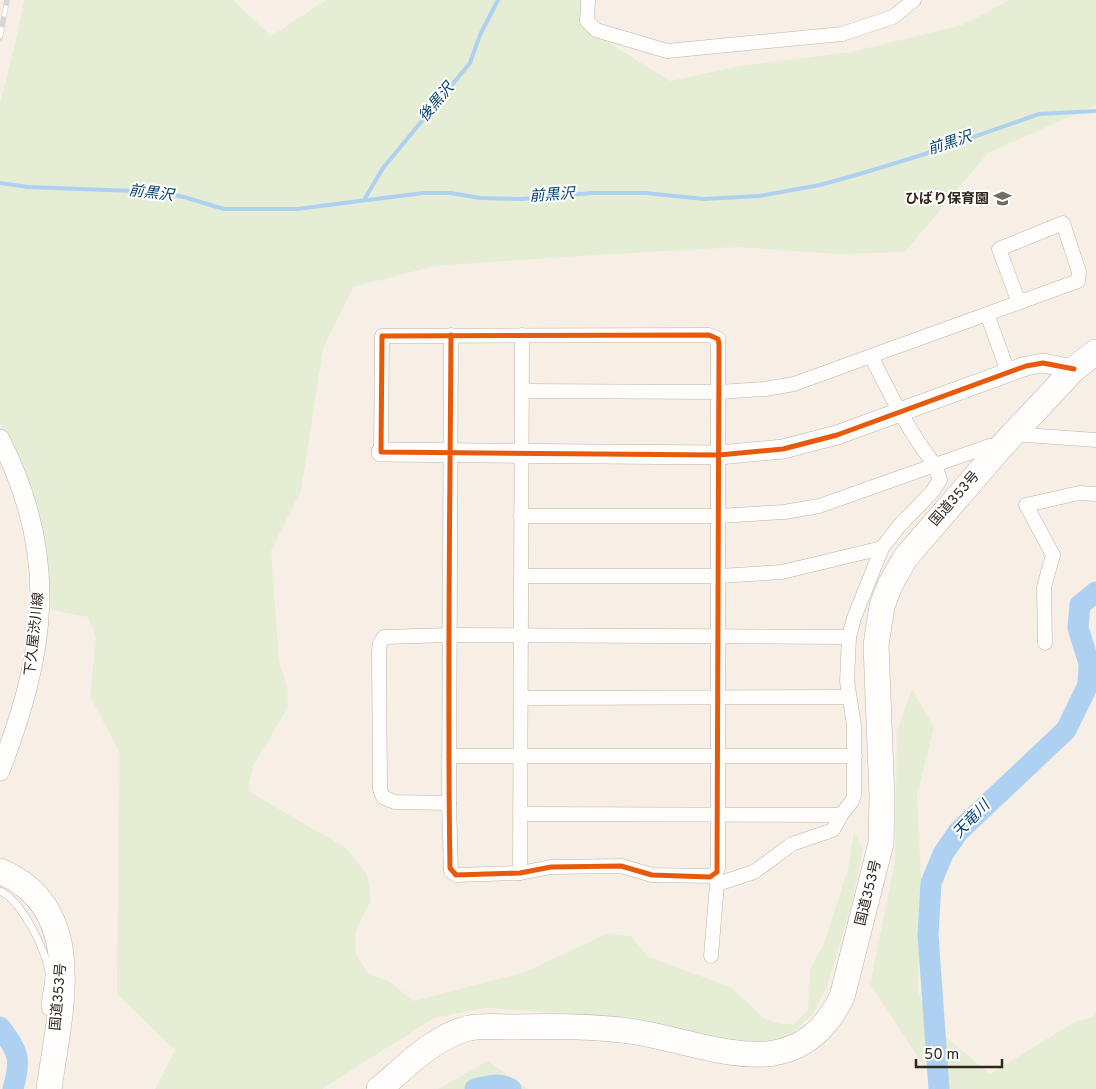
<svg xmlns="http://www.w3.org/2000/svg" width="1096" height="1089" font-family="Overpass,'Noto Sans JP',sans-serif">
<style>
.green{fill:#e5eed4}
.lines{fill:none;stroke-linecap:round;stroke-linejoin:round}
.stream{stroke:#afd1f1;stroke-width:4}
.river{stroke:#afd1f1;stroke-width:21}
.lane-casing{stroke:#bcb4aa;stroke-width:8}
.street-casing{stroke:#bcb4aa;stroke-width:15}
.secondary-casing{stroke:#bcb4aa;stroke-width:20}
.highway-casing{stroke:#bcb4aa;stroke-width:26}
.lane{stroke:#fefdfb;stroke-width:7}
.street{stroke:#fefdfb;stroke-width:14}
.secondary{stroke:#fefdfb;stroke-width:19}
.highway{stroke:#fefdfb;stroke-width:25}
.rail-casing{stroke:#d8d6d3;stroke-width:5.5}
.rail{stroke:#fff;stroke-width:4;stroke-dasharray:11;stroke-linecap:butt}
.cycleway-casing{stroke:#fff;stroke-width:8}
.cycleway{stroke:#e8590c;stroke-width:5}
.labels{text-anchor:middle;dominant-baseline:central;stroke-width:4;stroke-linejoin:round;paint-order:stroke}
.poi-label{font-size:14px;font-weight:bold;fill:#30261b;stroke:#fff;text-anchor:end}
.street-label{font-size:14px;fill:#30261b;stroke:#fff}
.water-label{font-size:15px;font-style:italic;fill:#03406d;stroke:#fff}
</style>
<rect width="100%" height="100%" fill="#f7efe6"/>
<g class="green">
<path d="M24,0H233L271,36L326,0H587L600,37L670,81L740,66L851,52L962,25L1010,0H1096V105L988,153L905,252L838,254L738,247L580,256L435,266L353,287L323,349L301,491L271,551L279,661L287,687V709L252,768L248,791L346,848L367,874L371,901L355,932L356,954L369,975L387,980L414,1001L522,973L607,934L631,936L648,957L731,987L765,1019L781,1024H794L808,1010L810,969L823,946L848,869L854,832L863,849L852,903L827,986L814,1013L787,1037L755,1043L693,1034L614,1017L485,1008L434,1018L322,1089H155L175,1050L117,994L119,752L90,696L96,637L88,617L51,610C47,537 36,488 0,423V103L15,45Z"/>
<polygon points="912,689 934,727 917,795 921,879 918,990 929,1023 990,1074 1074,1022 1094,1017 1096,1012 1096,1089 930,1089 931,1077 870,984 895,861 897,731"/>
<polygon points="488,1061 528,1089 438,1089"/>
</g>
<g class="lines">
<g class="stream">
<polyline points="0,183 28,187 160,192 184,197 224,209 297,209 423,193 451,193 480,198 522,199 591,193 645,193 704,199 759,196 820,185 863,173 925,154 1039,114 1096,111"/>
<polyline points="364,200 383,168 470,63 480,35 498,0"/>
</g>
<g class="river">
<path d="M0,1027C18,1052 22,1057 13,1089"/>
<path d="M475,1089C487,1086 499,1082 511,1089"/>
<polyline points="939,1089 928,935 931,883 943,854 958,832 1066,730 1088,685 1089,663 1078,628 1080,605 1096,592"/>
</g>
<defs>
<path id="lane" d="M0,891C22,901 45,949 49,972C50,986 43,998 46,1011L56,1014"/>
<g id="street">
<polyline points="588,0 587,21 596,30 667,51 842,34 893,17 914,0"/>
<polyline points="987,314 1078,281 1079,272 1063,223 999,249 1019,303"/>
<polyline points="871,356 987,314 1008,372"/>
<polyline points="1016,431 1026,435 1096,440"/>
<path d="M381,452L382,336C491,335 600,335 709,335L718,339V868L714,876L652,875L621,866L551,867L520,873L456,875L451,871L449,803L451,335"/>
<path d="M521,516H718L784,512L819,506L935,465C908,431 890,394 871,356L794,384L765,389L719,392L522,391"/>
<polyline points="521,576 719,576 782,572 882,548"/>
<polyline points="1045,643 1044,587 1053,555 1026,505 1079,493 1096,494"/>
<polyline points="521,698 849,697"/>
<polyline points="449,756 855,756"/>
<polyline points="449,803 395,802 383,797 380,789 379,652 380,643 384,637 450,635 849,637"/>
<polyline points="520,814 841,815 852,801 854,795 854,725 847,681 849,637 854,618 882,548 899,526 932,492 940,480 935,465 989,446 1001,447"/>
<polyline points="520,873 522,335"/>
<polyline points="711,956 717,884 754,872 792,844 833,830 841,815"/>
</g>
<g id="secondary">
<path d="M0,439C60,557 46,652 0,771"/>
<polyline points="381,452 719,455 783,449 837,435 1026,366 1043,363 1074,369"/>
</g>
<g id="highway">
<path d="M0,871C90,909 59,1014 49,1089"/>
<path d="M379,1089C407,1066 433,1037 469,1028C484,1025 500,1027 515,1027C555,1026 596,1026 636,1032C717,1046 796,1089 842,997L881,843L882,798L876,645L882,606L890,585L906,557L1001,447L1074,369L1096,352"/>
</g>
</defs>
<use href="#lane" class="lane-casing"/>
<use href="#street" class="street-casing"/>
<use href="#secondary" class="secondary-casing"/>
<use href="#highway" class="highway-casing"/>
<use href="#lane" class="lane"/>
<use href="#street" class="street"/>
<use href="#secondary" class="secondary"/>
<use href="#highway" class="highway"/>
<defs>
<polyline id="rail" points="0,38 7,0"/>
</defs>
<use href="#rail" class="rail-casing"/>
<use href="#rail" class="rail"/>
<defs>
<path id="cycleway" d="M451,335C450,513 447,690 450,868L456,875L520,873L551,867L621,866L652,875L710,877L717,872L719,344L718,339L709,335C600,335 491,335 382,336L381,452L719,455L783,449L837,435L1026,366L1043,363L1074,369"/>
</defs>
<use href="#cycleway" class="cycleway-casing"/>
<use href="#cycleway" class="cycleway"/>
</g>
<defs>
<symbol id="school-bare" viewBox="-9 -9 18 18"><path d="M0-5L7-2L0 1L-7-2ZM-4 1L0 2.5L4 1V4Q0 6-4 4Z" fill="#766c62" stroke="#fff" stroke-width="2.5" paint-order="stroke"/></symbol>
</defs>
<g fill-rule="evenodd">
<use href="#school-bare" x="990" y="186" width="25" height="25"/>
</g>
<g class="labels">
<g class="poi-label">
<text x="989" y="199">ひばり保育園</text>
</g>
<g class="street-label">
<text transform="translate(955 499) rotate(-49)">国道353号</text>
<text transform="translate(35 634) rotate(-84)">下久屋渋川線</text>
<text transform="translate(869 893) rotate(-76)">国道353号</text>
<text transform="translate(59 997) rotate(-85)">国道353号</text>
</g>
<g class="water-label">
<text transform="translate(437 103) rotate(-50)">後黒沢</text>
<text transform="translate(950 144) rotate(-18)">前黒沢</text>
<text transform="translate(151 194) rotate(7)">前黒沢</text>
<text transform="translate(552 196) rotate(-4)">前黒沢</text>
<text transform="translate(972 820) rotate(-46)">天竜川</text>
</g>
</g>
<path d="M916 1059v8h86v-8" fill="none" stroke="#30261b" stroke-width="2.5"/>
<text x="924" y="1059" font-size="15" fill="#30261b" stroke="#ffffff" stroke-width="4" paint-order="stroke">50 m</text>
</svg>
